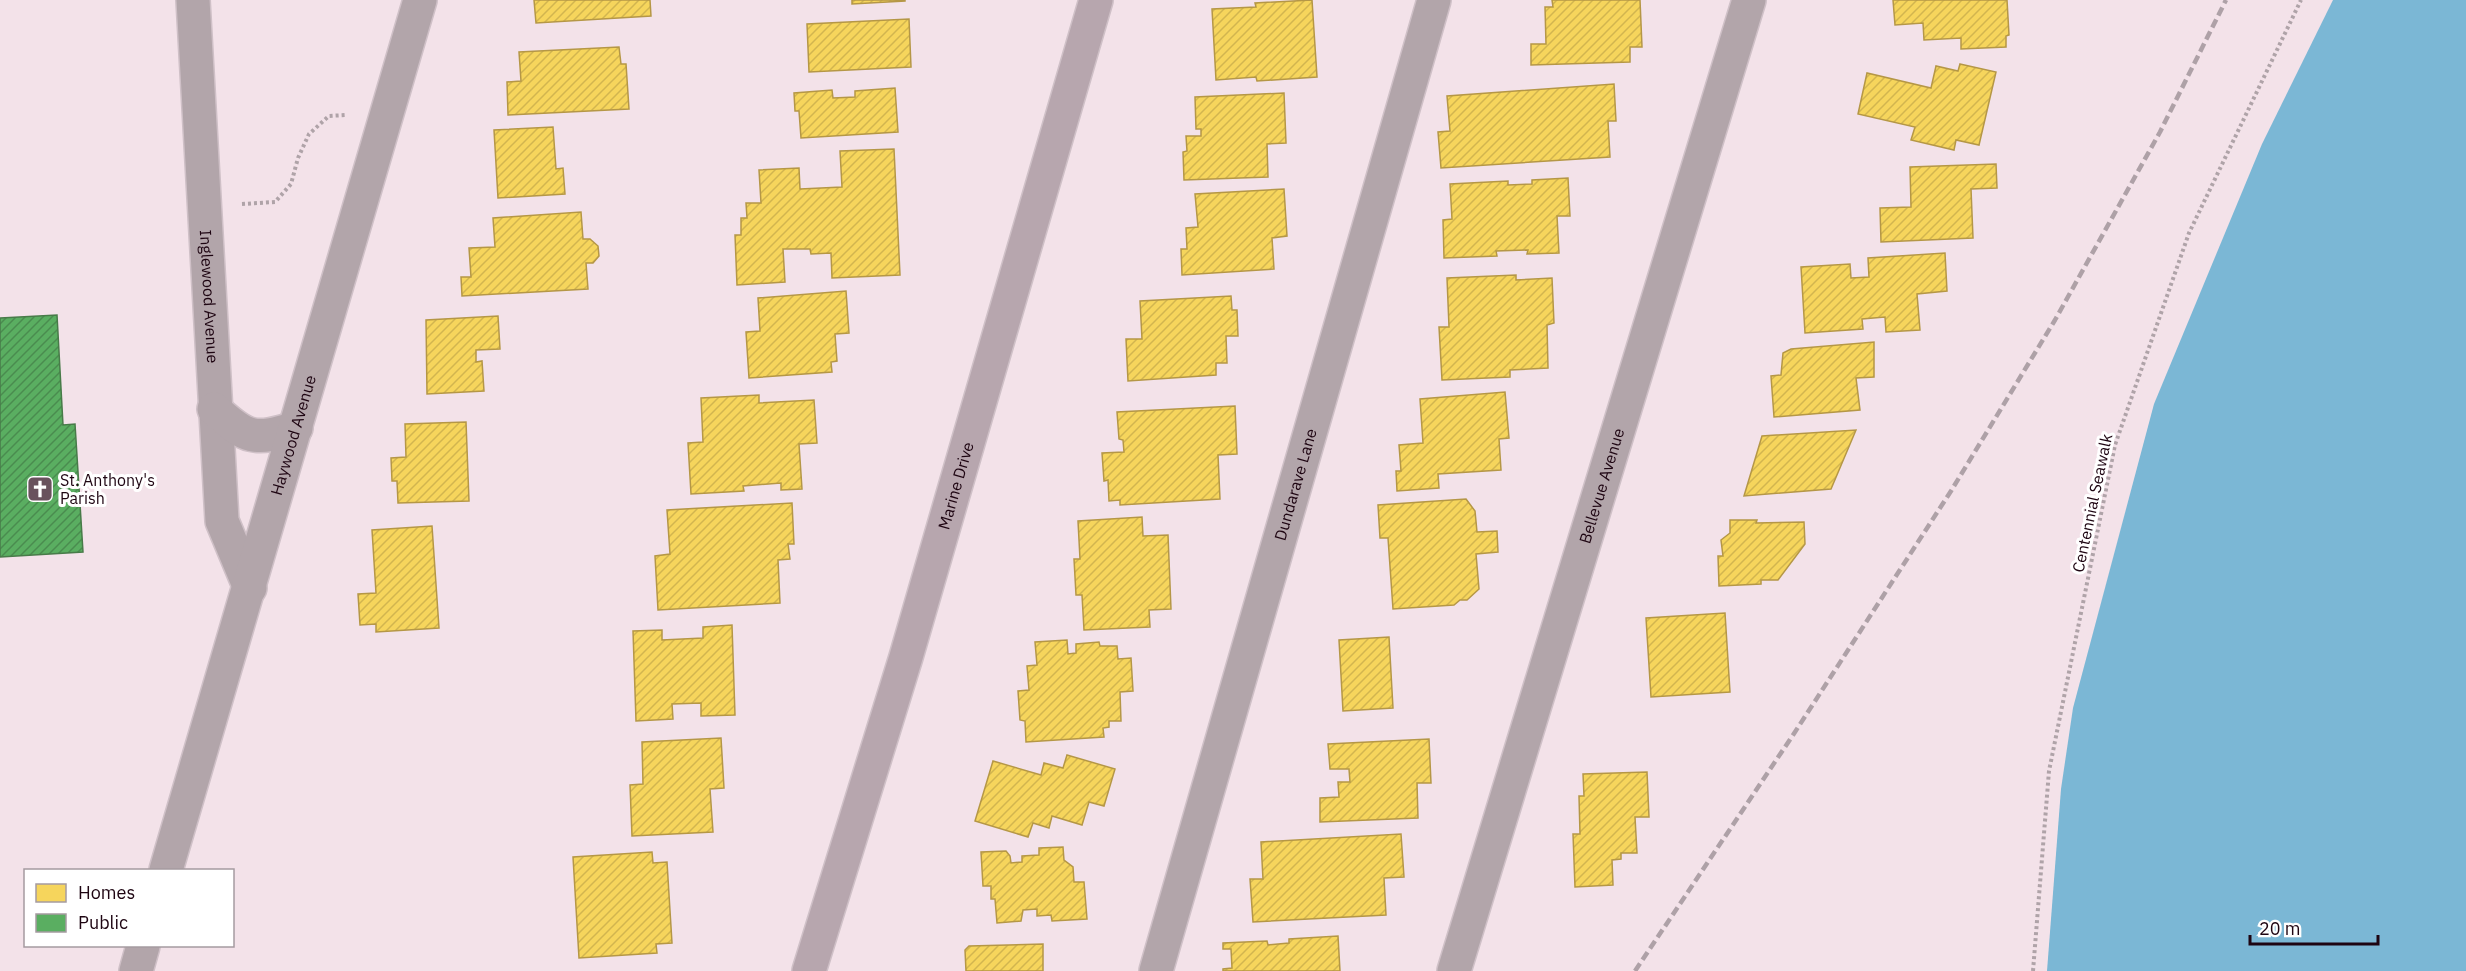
<svg xmlns="http://www.w3.org/2000/svg" width="2466" height="971" font-family="'IBM Plex Sans',sans-serif">
<style>
.water{fill:#7bb7d5}
.homes{fill:url(#homes-hatch);stroke:#b59746;stroke-width:1.5}
.public{fill:url(#public-hatch);stroke:#487b49;stroke-width:1.5}
.lines{fill:none;stroke-linecap:round;stroke-linejoin:round}
.minor-casing{stroke:#cfc0c7;stroke-width:36}
.major-casing{stroke:#cfc0c7;stroke-width:36}
.path{stroke:#afa3a8;stroke-width:4;stroke-dasharray:3 3;stroke-linecap:butt}
.minor{stroke:#b2a5aa;stroke-width:33}
.major{stroke:#b7a6ae;stroke-width:33}
.rail{stroke:#aea1a7;stroke-width:4.5;stroke-dasharray:9 4.5;stroke-linecap:butt}
.labels{text-anchor:middle;dominant-baseline:central;stroke-width:6;stroke-linejoin:round;paint-order:stroke}
.street-label{font-size:16px;fill:#1e0512;stroke:#fff}
.poi-label{font-size:16px;fill:#1e0512;stroke:#fff;text-anchor:start}
</style>
<defs>
<pattern id="homes-hatch" width="6" height="6" patternUnits="userSpaceOnUse" patternTransform="scale(1.5)"><rect width="6" height="6" fill="#f6d55c"/><path d="M-1 1l2-2M0 6l6-6M5 7l2-2" fill="none" stroke="#d2b54f"/></pattern>
<pattern id="public-hatch" width="6" height="6" patternUnits="userSpaceOnUse" patternTransform="scale(1.5)"><rect width="6" height="6" fill="#5aae61"/><path d="M-1 1l2-2M0 6l6-6M5 7l2-2" fill="none" stroke="#4a8c4f"/></pattern>
</defs>
<rect width="100%" height="100%" fill="#f3e2e9"/>
<polygon class="water" points="2333,0 2466,0 2466,971 2047,971 2061,789 2073,708 2154,404 2262,144"/>
<g class="homes">
<polygon points="534,0 650,0 651,16 536,23"/>
<polygon points="852,0 905,0 905,1 852,4"/>
<polygon points="1312,0 1317,77 1257,81 1256,77 1216,80 1212,9 1256,7 1255,3"/>
<polygon points="1552,0 1640,0 1642,47 1630,47 1630,62 1531,65 1531,44 1546,44 1545,7 1553,7"/>
<polygon points="1893,0 2007,0 2009,35 2006,36 2006,47 1961,49 1961,38 1924,40 1923,23 1895,25"/>
<polygon points="909,19 911,67 809,72 807,24"/>
<polygon points="619,47 621,64 626,64 629,109 508,115 507,82 521,81 519,52"/>
<polygon points="1960,64 1996,72 1979,145 1956,140 1954,150 1911,140 1915,127 1858,114 1867,73 1931,88 1936,66 1958,71"/>
<polygon points="1614,84 1616,121 1608,121 1610,157 1441,168 1438,132 1450,131 1447,96"/>
<polygon points="895,88 898,132 801,138 799,111 795,111 794,93 832,90 833,98 855,97 855,91"/>
<polygon points="1284,93 1286,143 1267,144 1268,177 1184,180 1183,152 1187,151 1186,136 1201,136 1201,129 1196,129 1195,97"/>
<polygon points="553,127 556,169 563,168 565,194 498,198 494,130"/>
<polygon points="894,149 900,275 832,278 831,253 811,254 810,249 783,249 785,282 737,285 735,235 741,235 741,218 747,218 746,203 761,203 759,170 799,168 800,189 842,187 840,151"/>
<polygon points="1996,164 1997,188 1971,189 1973,238 1881,242 1880,208 1911,207 1910,167"/>
<polygon points="1568,178 1570,216 1557,216 1559,253 1527,254 1528,250 1496,251 1497,256 1444,258 1443,220 1452,219 1450,184 1508,181 1508,185 1532,184 1532,180"/>
<polygon points="1284,189 1287,236 1272,238 1274,269 1182,275 1181,249 1187,249 1186,228 1198,227 1195,194"/>
<polygon points="581,212 583,239 590,239 598,246 599,256 593,263 586,263 588,289 462,296 461,277 471,277 469,248 495,247 493,218"/>
<polygon points="1945,253 1947,291 1917,294 1920,330 1886,332 1885,317 1862,319 1863,329 1805,333 1801,267 1850,264 1851,278 1869,277 1868,258"/>
<polygon points="1516,275 1516,280 1552,278 1554,323 1547,325 1548,368 1510,370 1510,377 1442,380 1439,327 1449,327 1447,278"/>
<polygon points="846,291 849,333 835,334 837,361 831,362 832,372 749,378 746,332 760,331 758,298"/>
<polygon points="1231,296 1232,310 1237,310 1238,336 1226,336 1227,363 1216,363 1216,375 1128,381 1126,339 1142,339 1140,301"/>
<polygon points="498,316 500,349 476,350 476,362 482,361 484,391 427,394 426,320"/>
<polygon points="1874,342 1874,377 1856,378 1860,410 1774,417 1771,376 1781,375 1783,353 1791,349"/>
<polygon points="1505,392 1509,438 1499,439 1501,470 1438,474 1439,488 1397,491 1396,471 1401,471 1399,445 1423,443 1420,399"/>
<polygon points="759,395 759,403 814,400 817,443 799,444 802,489 781,490 781,483 743,486 744,491 691,494 688,443 703,442 701,398"/>
<polygon points="1235,406 1237,454 1218,455 1220,499 1120,505 1120,500 1109,501 1108,480 1104,481 1102,453 1124,452 1123,440 1119,439 1117,412"/>
<polygon points="466,422 469,501 398,503 397,481 392,481 391,458 406,457 405,424"/>
<polygon points="1856,430 1831,489 1744,496 1762,436"/>
<polygon points="1466,499 1475,511 1477,532 1497,531 1498,552 1476,554 1479,589 1467,600 1460,600 1454,605 1393,609 1388,538 1380,538 1378,505"/>
<polygon points="792,503 794,544 788,544 790,559 778,560 780,603 658,610 655,556 670,554 667,510"/>
<polygon points="1142,517 1143,536 1168,535 1171,609 1149,610 1150,627 1084,630 1082,595 1076,595 1074,559 1080,559 1078,521"/>
<polygon points="1730,520 1757,520 1756,523 1804,522 1805,544 1778,580 1761,580 1761,584 1719,586 1718,556 1723,556 1721,540 1730,533"/>
<polygon points="432,526 439,628 376,632 376,624 360,625 358,594 376,593 372,530"/>
<polygon points="1725,613 1730,692 1651,697 1646,618"/>
<polygon points="732,625 735,715 701,716 701,703 672,704 673,719 636,721 633,631 662,630 662,640 703,638 703,627"/>
<polygon points="1389,637 1393,708 1343,711 1339,640"/>
<polygon points="1067,640 1068,654 1076,653 1076,644 1099,642 1100,646 1117,646 1118,659 1131,658 1133,691 1120,692 1121,721 1109,721 1109,727 1103,728 1104,737 1026,742 1025,721 1020,720 1018,691 1029,690 1027,666 1037,665 1035,642"/>
<polygon points="721,738 724,788 710,789 713,832 632,836 630,785 643,784 642,742"/>
<polygon points="1429,739 1431,783 1417,783 1418,818 1320,822 1320,798 1339,797 1338,782 1350,782 1349,769 1330,769 1328,744"/>
<polygon points="1067,755 1115,769 1104,806 1089,802 1082,825 1052,816 1049,828 1033,823 1028,837 975,821 993,761 1041,775 1044,763 1063,768"/>
<polygon points="1647,772 1649,817 1635,817 1637,853 1621,853 1621,859 1612,860 1613,885 1575,887 1573,834 1580,834 1579,796 1584,796 1583,774"/>
<polygon points="1401,834 1404,877 1384,878 1386,915 1253,922 1250,879 1263,879 1261,842"/>
<polygon points="1063,847 1064,860 1073,867 1074,882 1084,882 1087,919 1052,921 1051,915 1037,916 1037,909 1023,910 1021,921 997,923 995,899 991,899 991,886 983,886 981,852 1006,851 1010,856 1011,863 1022,862 1022,856 1039,855 1039,848"/>
<polygon points="652,852 653,863 667,862 672,943 656,944 657,953 579,958 573,857"/>
<polygon points="1338,936 1340,971 1223,971 1223,969 1232,968 1231,949 1223,949 1223,943 1267,941 1268,945 1289,943 1289,939"/>
<polygon points="1043,944 1043,971 966,971 965,950 969,946"/>
</g>
<polygon class="public" points="57,315 63,425 75,424 83,552 0,557 0,318"/>
<g class="lines">
<defs>
<g id="minor">
<path id="s1" d="M193,0L222,521L250,588"/>
<path d="M214,409C248,439 253,441 296,428"/>
<path id="s2" d="M166,870L420,0"/>
<polyline points="136,971 143,946"/>
<path id="s3" d="M1156,971L1434,0"/>
<path id="s4" d="M1454,971L1749,0"/>
</g>
<g id="major">
<path id="s5" d="M809,971L906,657L1096,0"/>
</g>
</defs>
<use href="#minor" class="minor-casing"/>
<use href="#major" class="major-casing"/>
<g class="path">
<polyline points="242,204 275,202 291,184 298,158 309,134 329,116 346,115"/>
<polyline points="2033,971 2049,771 2115,445 2189,233 2301,0"/>
</g>
<use href="#minor" class="minor"/>
<use href="#major" class="major"/>
<polyline class="rail" points="1635,971 1795,732 1951,491 2055,320 2160,132 2226,0"/>
</g>
<defs>
<symbol id="church-square" viewBox="-11 -11 22 22"><rect x="-9" y="-9" width="18" height="18" rx="4" fill="#69525d" stroke="#fff"/><path d="M-1.2-6h2.4v3.5h3.3v2.4h-3.3V6h-2.4V-.1h-3.3v-2.4h3.3Z" fill="#fff"/></symbol>
</defs>
<g fill-rule="evenodd">
<use href="#church-square" x="25" y="474" width="30" height="30"/>
</g>
<g class="labels">
<g class="street-label">
<text stroke="none"><textPath href="#s1" startOffset="297">Inglewood Avenue</textPath></text>
<text stroke="none"><textPath href="#s2" startOffset="453">Haywood Avenue</textPath></text>
<text stroke="none"><textPath href="#s5" startOffset="507">Marine Drive</textPath></text>
<text stroke="none"><textPath href="#s3" startOffset="506">Dundarave Lane</textPath></text>
<text stroke="none"><textPath href="#s4" startOffset="507">Bellevue Avenue</textPath></text>
<text transform="translate(2092 503) rotate(-78)">Centennial Seawalk</text>
</g>
<g class="poi-label">
<text x="60" y="480">St. Anthony's<tspan x="60" dy="18">Parish</tspan></text>
</g>
</g>
<rect x="24" y="869" width="210" height="78" fill="#ffffff" stroke="#a59ba0" stroke-width="1.5"/>
<rect x="36" y="884" width="30" height="18" fill="#f6d55c" stroke="#a59ba0" stroke-width="1.5"/>
<text x="78" y="899" font-size="18" fill="#1e0512">Homes</text>
<rect x="36" y="914" width="30" height="18" fill="#5aae61" stroke="#a59ba0" stroke-width="1.5"/>
<text x="78" y="929" font-size="18" fill="#1e0512">Public</text>
<path d="M2250 935v9h128v-9" fill="none" stroke="#1e0512" stroke-width="3"/>
<text x="2259" y="935" font-size="18" fill="#1e0512" stroke="#ffffff" stroke-width="4.5" paint-order="stroke">20 m</text>
</svg>
